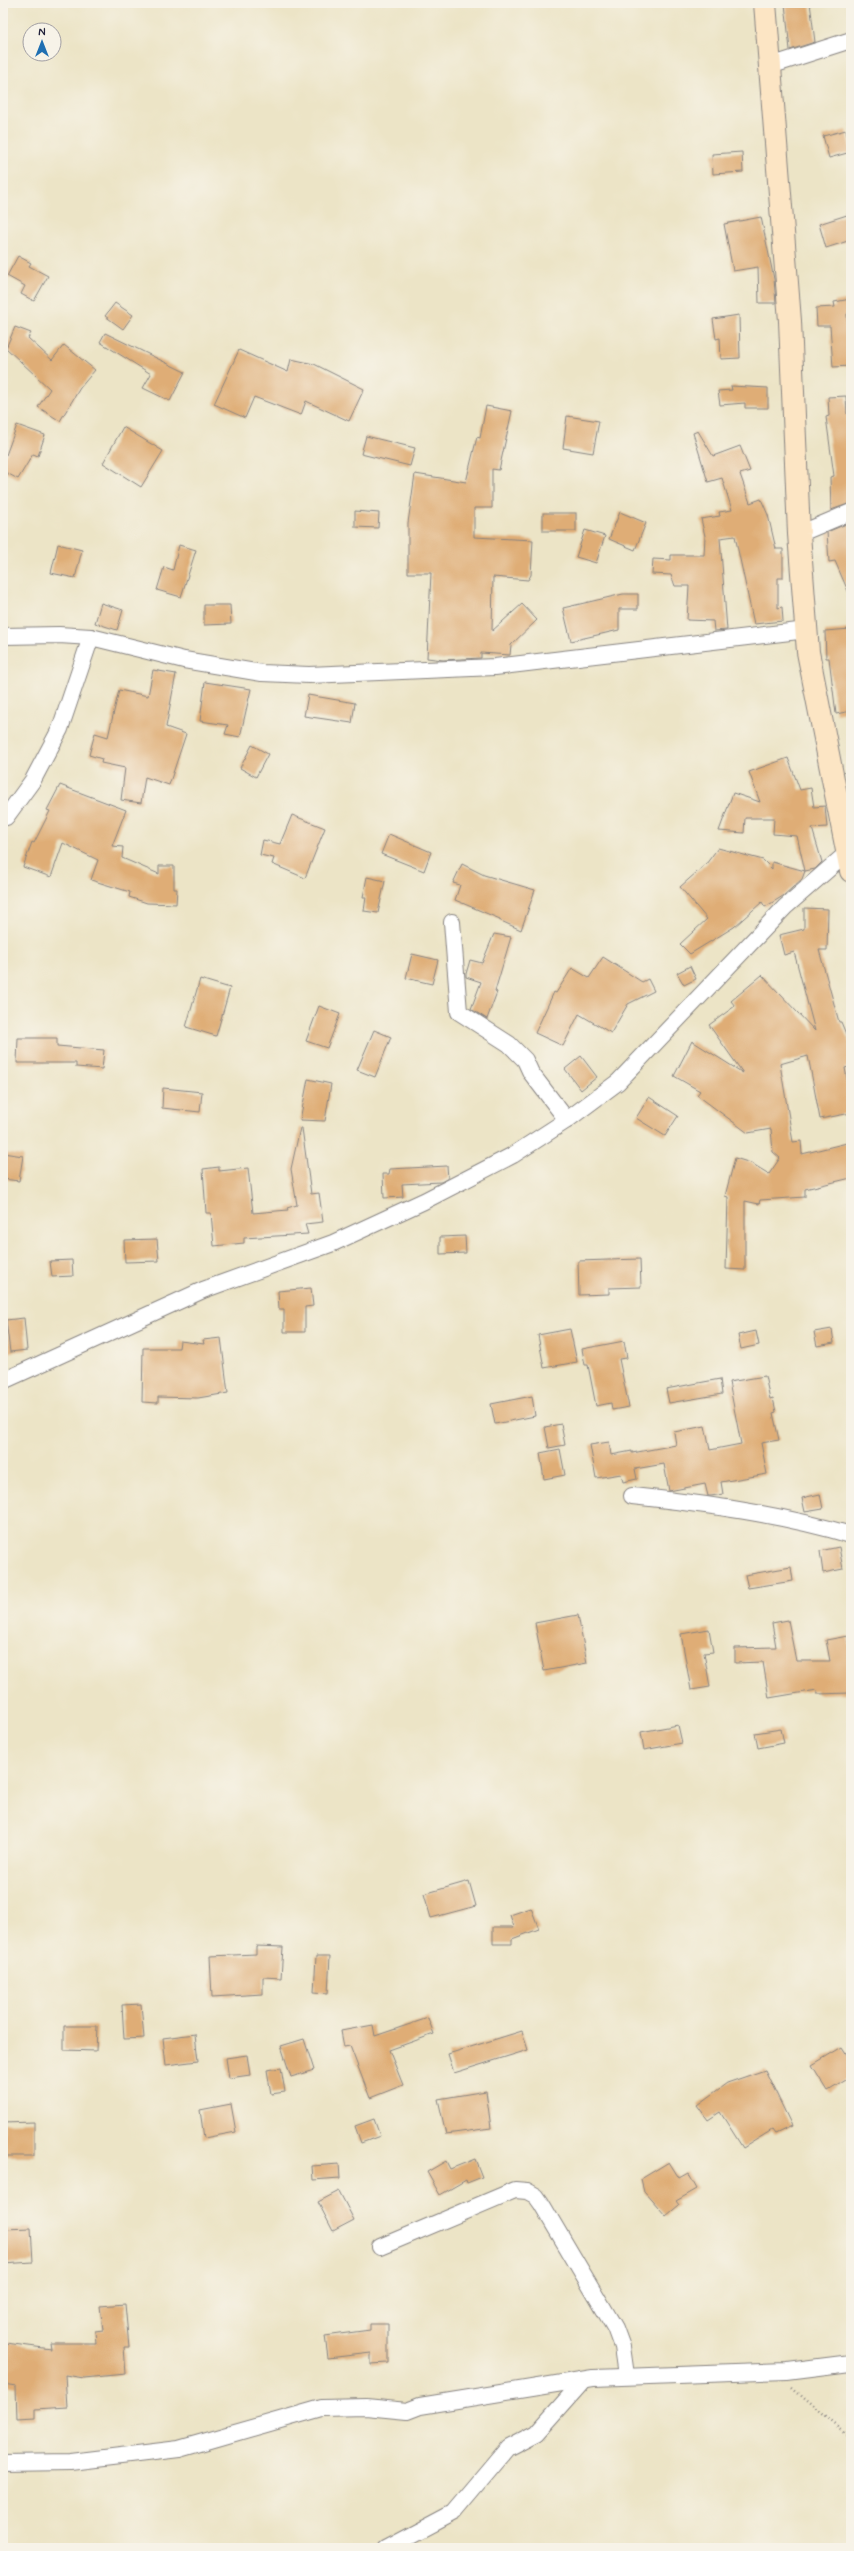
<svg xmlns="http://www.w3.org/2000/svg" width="854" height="2551" font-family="Mynerve,sans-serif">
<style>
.building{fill:#dfad76}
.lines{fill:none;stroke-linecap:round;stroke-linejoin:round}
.street-casing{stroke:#878380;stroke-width:18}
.secondary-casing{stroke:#878380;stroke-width:24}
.path{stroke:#878380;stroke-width:2.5;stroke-dasharray:1 3;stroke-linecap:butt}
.street{stroke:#fff;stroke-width:16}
.secondary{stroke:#fce5c4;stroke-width:22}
</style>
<rect width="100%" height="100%" fill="#f7f3e8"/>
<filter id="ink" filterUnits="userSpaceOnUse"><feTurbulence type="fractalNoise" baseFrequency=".025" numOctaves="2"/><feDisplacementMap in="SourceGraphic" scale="8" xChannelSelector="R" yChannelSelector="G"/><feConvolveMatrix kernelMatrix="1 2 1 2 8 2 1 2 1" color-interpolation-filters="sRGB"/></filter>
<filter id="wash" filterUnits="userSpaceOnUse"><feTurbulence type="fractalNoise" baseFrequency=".012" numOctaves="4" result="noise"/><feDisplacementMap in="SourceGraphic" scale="16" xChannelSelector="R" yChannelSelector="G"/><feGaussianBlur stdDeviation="0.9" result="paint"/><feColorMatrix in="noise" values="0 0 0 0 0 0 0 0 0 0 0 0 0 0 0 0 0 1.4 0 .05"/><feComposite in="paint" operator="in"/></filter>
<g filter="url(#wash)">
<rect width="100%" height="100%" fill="#ece4c6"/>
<g id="blocks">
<g class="building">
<polygon points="810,3 815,42 790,50 785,4"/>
<polygon points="846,130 851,152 829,158 823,136"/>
<polygon points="742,152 743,172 713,174 712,154"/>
<polygon points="847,215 851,229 851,240 826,248 819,224"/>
<polygon points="761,217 774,279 776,303 759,303 758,267 733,271 724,224"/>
<polygon points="18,256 31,263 29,266 48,276 34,301 21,294 25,286 7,276"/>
<polygon points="851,299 851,313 847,314 850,366 833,367 830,326 817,326 816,308 835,307 834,302"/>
<polygon points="115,303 133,315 123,329 105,316"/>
<polygon points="739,315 740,358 721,359 720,338 716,339 713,319"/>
<polygon points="15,327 31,333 28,338 52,360 64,345 95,370 80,388 60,421 38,407 50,389 6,348"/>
<polygon points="105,333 185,372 170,401 143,388 151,374 100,342"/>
<polygon points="239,350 288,372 291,359 314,364 364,389 349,421 306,401 301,415 254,397 245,418 214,404"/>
<polygon points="731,386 768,388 768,408 745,408 745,403 720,405 718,391 732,390"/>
<polygon points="846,396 847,414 851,413 851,503 831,510 830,477 834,476 826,417 829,416 828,397"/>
<polygon points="486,406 512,411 499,470 492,469 492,508 474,508 474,537 533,540 531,575 528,580 493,577 492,631 522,604 537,620 511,645 510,655 481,653 481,658 443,660 427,658 431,573 408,573 408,523 415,474 466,482 477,437 480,438"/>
<polygon points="567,416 599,421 593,453 563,448"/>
<polygon points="17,425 45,435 38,456 33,454 18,479 3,471 3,453 6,455"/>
<polygon points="123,427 163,451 141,487 103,463"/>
<polygon points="698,431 713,456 740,446 750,471 740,474 750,503 761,499 768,515 776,549 783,549 783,578 778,578 778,608 782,607 783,621 754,624 735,536 720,538 727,630 714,631 713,621 687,620 689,586 675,586 671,575 652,574 653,559 671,560 671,555 704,555 705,536 701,519 720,516 719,512 732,510 722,478 708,482 693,433"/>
<polygon points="366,436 415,448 410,466 361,454"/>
<polygon points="355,511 379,513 378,528 355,527"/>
<polygon points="620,512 646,523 635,550 609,539"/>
<rect x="543" y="513" width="33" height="18"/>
<polygon points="851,522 851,598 835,561 829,562 827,532"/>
<polygon points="585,530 605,536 596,563 576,557"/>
<polygon points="58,544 82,550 75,578 51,573"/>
<polygon points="179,545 196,550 181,597 157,590 164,567 173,570"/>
<polygon points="623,594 638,594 638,609 619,609 619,630 571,641 563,608"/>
<polygon points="101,603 123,610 117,630 95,623"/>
<polygon points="204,605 230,605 231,624 204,625"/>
<polygon points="851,629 851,711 836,714 829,658 826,658 825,631"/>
<polygon points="153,670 176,674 166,727 186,734 169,785 145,777 141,803 121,800 125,768 101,763 102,759 89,755 95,733 108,737 119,690 148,696"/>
<polygon points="205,682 251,689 240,737 225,734 228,725 200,721"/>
<polygon points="308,695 355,703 352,723 304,716"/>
<polygon points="252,745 268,754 256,777 240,768"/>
<polygon points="788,758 800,790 811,788 814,807 825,806 827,827 812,828 822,862 815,869 805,871 797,836 773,834 774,818 745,818 744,833 719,831 733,793 760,802 749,772"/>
<polygon points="60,785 126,810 112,846 123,847 122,858 159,874 159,866 174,866 174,889 177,889 176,904 147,903 129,897 130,892 91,880 98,860 63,843 51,877 23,867 32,842 34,843 50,811 47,810"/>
<polygon points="292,815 325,828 305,878 272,864 274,858 260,855 263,840 280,844"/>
<polygon points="389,834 431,852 424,871 381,854"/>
<polygon points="718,848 763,860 772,869 772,862 805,871 802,879 783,896 765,907 762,902 734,927 690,954 680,944 707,919 680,887 706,864"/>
<polygon points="462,864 484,875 535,890 521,930 499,920 500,919 455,900 460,885 453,883"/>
<polygon points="367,877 385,881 378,913 364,911 366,897 363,897"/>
<polygon points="804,908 828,909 827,950 819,950 839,1022 841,1022 851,1046 851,1066 845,1068 851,1099 851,1113 820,1119 808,1056 780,1064 793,1142 801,1141 802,1154 851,1142 851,1178 805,1189 805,1197 760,1200 759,1204 745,1201 745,1270 726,1269 728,1197 725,1196 735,1158 751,1163 769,1174 780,1158 773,1152 771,1129 748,1133 697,1095 700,1091 674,1076 692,1041 743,1073 709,1025 735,1006 731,1001 762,975 815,1031 794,952 784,955 779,935 804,929"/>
<polygon points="494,934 511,937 495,991 497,992 487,1019 471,1009 481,982 466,977 466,974 470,960 482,963"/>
<polygon points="412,954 438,960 432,984 406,978"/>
<polygon points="603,957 642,982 648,979 654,991 628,1004 611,1033 579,1014 563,1046 535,1033 554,992 556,993 572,968 589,978"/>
<polygon points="690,966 696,979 684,985 677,973"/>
<polygon points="200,979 230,988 216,1036 186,1027"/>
<polygon points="319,1006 340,1014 327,1048 306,1041"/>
<polygon points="374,1030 391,1037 375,1077 357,1070"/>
<polygon points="18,1038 57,1038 57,1046 104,1050 102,1069 76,1067 76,1063 17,1063"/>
<polygon points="581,1056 597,1077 581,1090 565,1069"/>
<polygon points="308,1079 331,1084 325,1121 300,1120"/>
<polygon points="163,1088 202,1092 200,1112 162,1108"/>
<polygon points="649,1097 678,1116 665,1136 636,1118"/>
<polygon points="300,1128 302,1128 311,1194 319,1193 323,1222 305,1224 308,1234 244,1238 244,1243 214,1246 211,1213 206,1213 203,1169 219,1167 219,1171 248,1168 253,1213 288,1210 287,1208 297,1205 291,1169"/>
<polygon points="3,1153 23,1156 19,1181 3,1179"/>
<polygon points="447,1166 448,1178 441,1182 402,1184 403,1197 384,1198 383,1174 389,1174 390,1169"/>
<polygon points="465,1236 466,1253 440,1254 440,1237"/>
<polygon points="157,1239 159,1261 125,1262 124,1240"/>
<polygon points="640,1259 641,1287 609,1288 609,1294 579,1295 578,1261"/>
<polygon points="72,1260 73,1276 52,1277 50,1261"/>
<polygon points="311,1288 313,1306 305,1307 305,1332 284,1332 284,1309 279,1309 278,1291"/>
<polygon points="24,1318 27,1350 10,1352 6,1320"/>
<polygon points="570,1329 577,1362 544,1368 538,1335"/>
<polygon points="832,1329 834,1343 817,1346 814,1332"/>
<polygon points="756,1331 759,1345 741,1349 738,1335"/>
<polygon points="221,1338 228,1393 198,1398 158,1397 158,1403 142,1402 143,1348 179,1348 180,1341 204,1344 203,1340"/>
<polygon points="624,1341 627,1358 619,1359 629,1407 612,1410 611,1403 596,1406 588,1365 585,1365 582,1349"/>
<polygon points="765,1376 770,1399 773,1398 776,1412 773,1413 779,1440 761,1443 767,1474 721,1482 723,1494 711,1496 708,1496 705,1484 669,1491 664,1464 635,1469 637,1479 623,1482 621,1474 596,1478 590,1445 609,1442 611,1455 632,1451 632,1453 676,1445 674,1432 705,1426 710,1450 741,1444 729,1382"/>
<polygon points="720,1379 722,1394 669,1403 666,1389"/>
<polygon points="532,1396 535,1416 495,1424 491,1404"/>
<polygon points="561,1424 565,1445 549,1448 545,1427"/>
<polygon points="560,1449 565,1475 544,1479 540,1453"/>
<polygon points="820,1494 823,1509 805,1512 802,1498"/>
<polygon points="839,1547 843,1569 823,1573 820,1551"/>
<polygon points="791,1567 793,1581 748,1588 745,1575"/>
<polygon points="578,1615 587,1663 544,1671 535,1623"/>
<polygon points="788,1620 796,1661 830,1661 826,1640 848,1636 851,1653 850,1693 817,1694 817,1690 769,1698 763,1662 735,1663 735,1648 776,1647 772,1623"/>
<polygon points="709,1629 713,1652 704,1653 710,1687 691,1690 681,1634"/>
<polygon points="678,1725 682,1743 644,1750 641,1732"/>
<polygon points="781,1729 784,1743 758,1748 755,1733"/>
<polygon points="469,1881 476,1906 431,1918 424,1894"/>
<polygon points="531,1908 539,1929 512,1939 512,1944 493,1944 493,1927 514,1927 510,1915"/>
<polygon points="256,1946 283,1947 281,1978 263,1977 263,1994 212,1997 210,1956 256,1954"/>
<polygon points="316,1956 330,1956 328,1993 314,1992"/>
<polygon points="141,2004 144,2038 124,2039 122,2005"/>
<polygon points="428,2018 434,2034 389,2050 403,2085 370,2098 350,2046 344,2047 341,2031 373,2025 375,2036"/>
<polygon points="64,2026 97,2026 96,2051 64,2050"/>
<polygon points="522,2031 528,2050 454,2073 448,2054"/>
<polygon points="195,2034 198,2061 166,2065 163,2038"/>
<polygon points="304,2039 314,2070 291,2077 281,2046"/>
<polygon points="842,2047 851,2061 851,2077 828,2091 812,2065"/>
<polygon points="247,2055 250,2075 229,2078 226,2058"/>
<polygon points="281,2068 285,2092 271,2094 267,2070"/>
<polygon points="765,2070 792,2126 775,2134 772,2130 743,2148 720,2112 708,2120 697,2105 727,2083"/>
<polygon points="486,2091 491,2128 446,2134 438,2099"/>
<polygon points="231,2104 236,2132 204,2138 200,2110"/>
<polygon points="374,2119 380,2136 361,2143 355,2126"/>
<polygon points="34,2122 34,2156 3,2156 3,2123"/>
<polygon points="475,2159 482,2177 467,2183 466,2180 440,2195 427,2172 446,2161 450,2169"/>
<polygon points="669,2162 679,2178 688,2173 697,2189 676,2201 679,2205 666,2216 644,2191 641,2179"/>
<polygon points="339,2164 340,2178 313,2180 312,2166"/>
<polygon points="339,2191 354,2220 333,2231 318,2202"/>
<polygon points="31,2228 33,2262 3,2264 3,2229"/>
<polygon points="125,2304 129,2347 124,2347 126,2374 84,2378 65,2375 67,2407 35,2409 35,2419 17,2420 16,2386 3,2384 3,2357 6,2343 51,2349 50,2343 96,2343 95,2331 103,2330 100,2306"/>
<polygon points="370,2324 388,2324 388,2363 371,2364 371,2353 328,2358 325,2336 370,2330"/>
</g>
</g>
</g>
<g filter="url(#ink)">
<use href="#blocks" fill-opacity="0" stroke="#878380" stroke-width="1"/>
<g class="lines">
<defs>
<g id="street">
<polyline points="770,66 851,40"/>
<polyline points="799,534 851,512"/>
<polyline points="3,636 59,635 91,637 184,660 262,673 309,675 495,667 807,630"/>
<polyline points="6,817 33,780 60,729 91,637"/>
<polyline points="452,922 459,1012 509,1044 525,1060 531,1073 567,1120"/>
<polyline points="3,1381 203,1290 333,1243 424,1201 513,1155 567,1120 618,1082 785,907 847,853"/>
<path d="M632,1496C706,1504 780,1514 851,1535"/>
<polyline points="380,2247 515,2190 527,2191 536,2196 541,2203 615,2328 622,2347 626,2375"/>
<polyline points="3,2463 71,2462 179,2449 322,2408 366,2407 407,2411 420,2406 593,2378 787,2371 851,2363"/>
<polyline points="386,2548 454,2512 508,2448 537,2433 584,2380"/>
</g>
<polyline id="secondary" points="765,3 790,321 799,534 808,652 851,871"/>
</defs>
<use href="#street" class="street-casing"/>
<use href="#secondary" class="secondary-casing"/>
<polyline class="path" points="792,2388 851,2438"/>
<use href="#street" class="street"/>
<use href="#secondary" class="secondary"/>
</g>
</g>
<rect width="854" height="2551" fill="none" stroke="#f7f3e8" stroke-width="16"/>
<g transform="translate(42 42)"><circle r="19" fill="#f7f3e8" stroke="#a29fa3"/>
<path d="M0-3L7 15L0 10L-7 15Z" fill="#1f6fb2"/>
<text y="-6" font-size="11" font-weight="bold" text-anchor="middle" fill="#22223b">N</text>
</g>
</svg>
